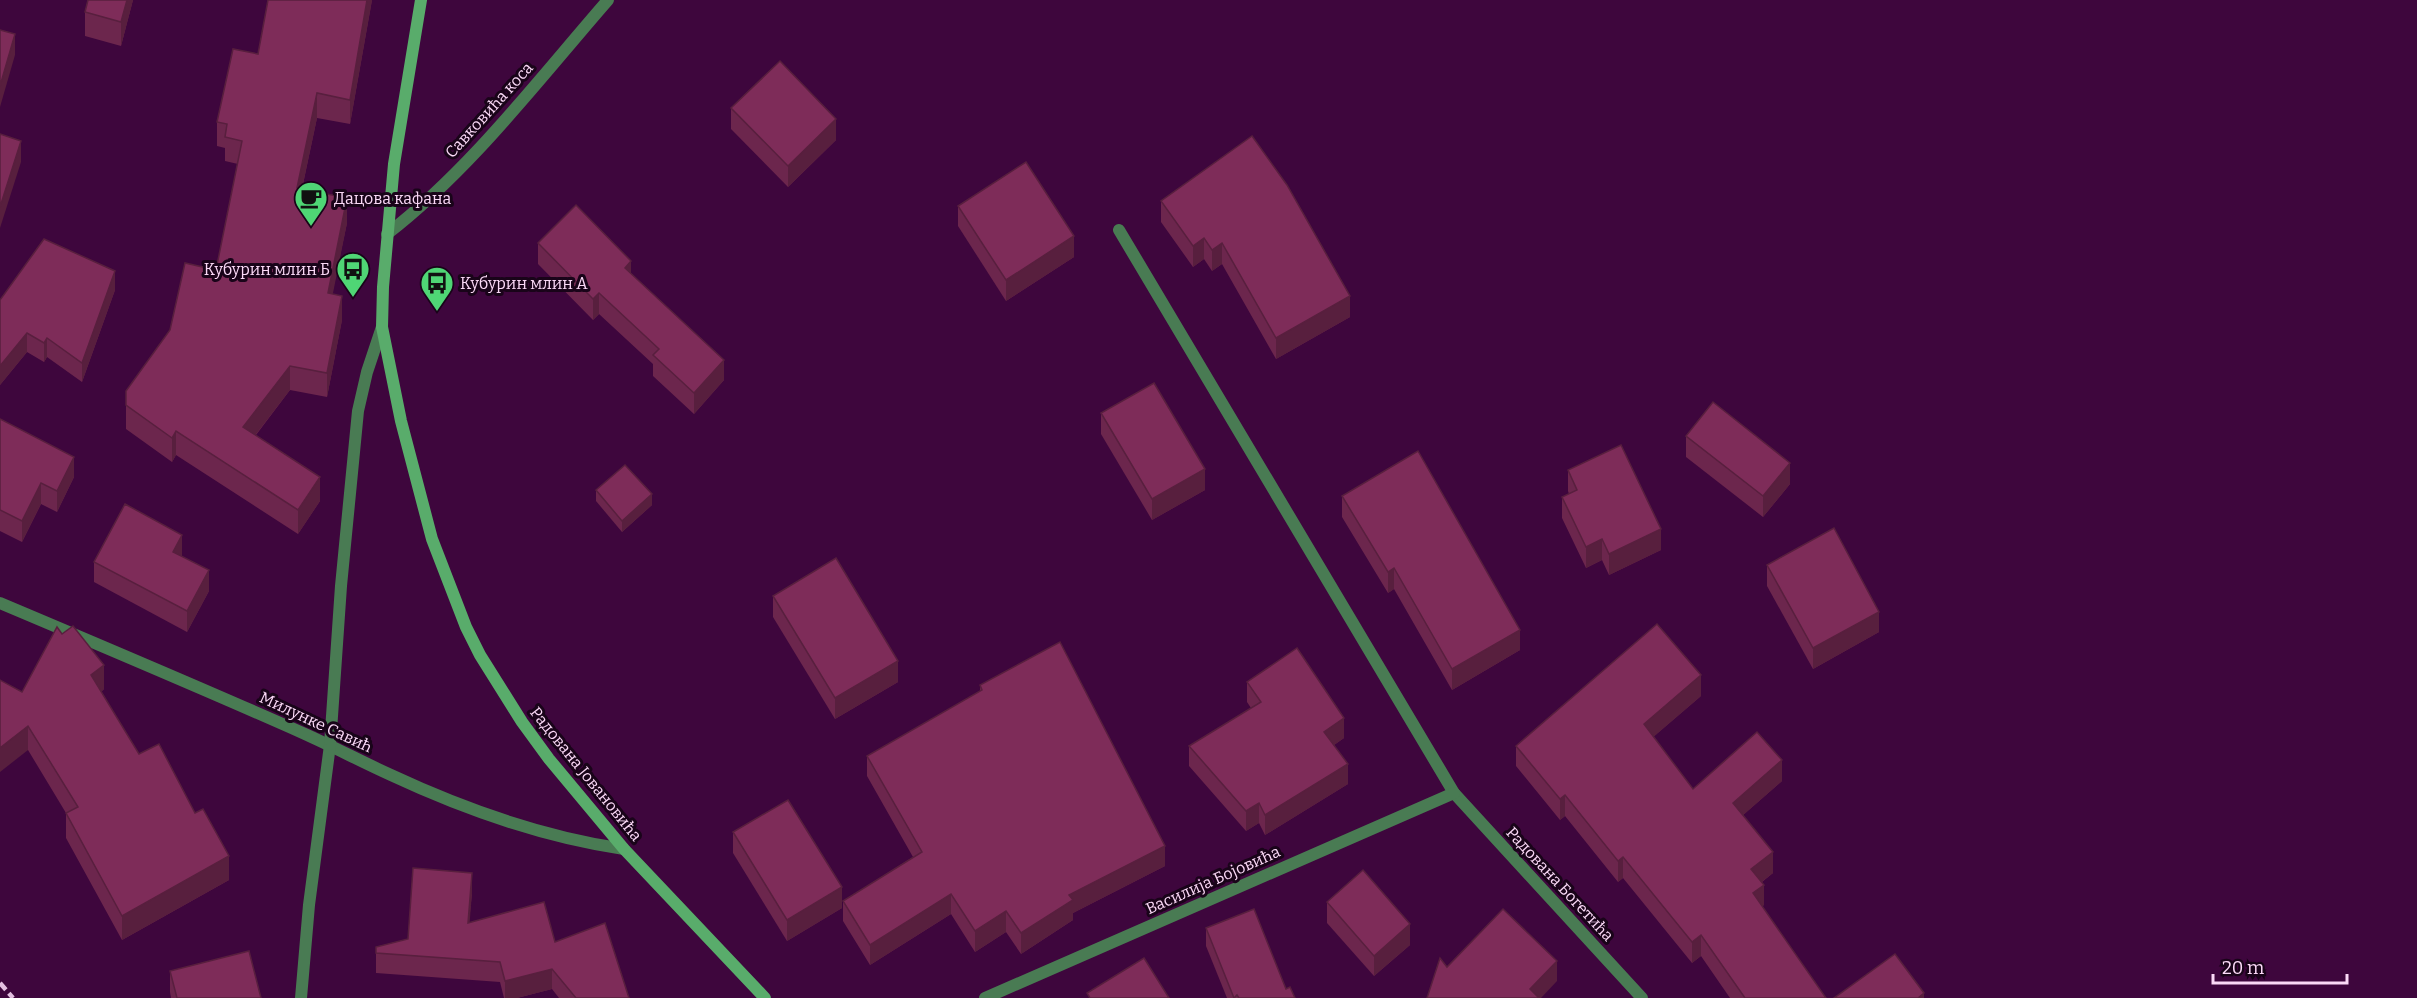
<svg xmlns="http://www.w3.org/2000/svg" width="2417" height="998" font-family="Bitter,serif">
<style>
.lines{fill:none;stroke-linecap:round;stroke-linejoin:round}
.minor{stroke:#497b53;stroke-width:12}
.secondary{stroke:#59ac6b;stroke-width:12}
.rail{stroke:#e3bfe0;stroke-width:4.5;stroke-dasharray:9 4.5;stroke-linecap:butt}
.wall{fill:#6c264d}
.shaded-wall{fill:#581f3e}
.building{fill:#7e2c59;stroke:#581f3e;stroke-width:1.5}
.labels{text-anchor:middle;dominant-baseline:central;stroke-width:6;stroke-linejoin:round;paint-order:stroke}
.street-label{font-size:16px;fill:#fbd9f7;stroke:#190419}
.poi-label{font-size:16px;fill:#fbd9f7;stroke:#190419;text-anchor:start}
</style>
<rect width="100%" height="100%" fill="#3e063d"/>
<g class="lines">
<g class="minor">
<polyline points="1119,230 1454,793 1642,998"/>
<path d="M387,234C471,169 539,79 608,0"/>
<path d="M0,603C102,646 204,689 305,734C334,747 362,762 391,775C466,810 542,837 624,849"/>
<polyline points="301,998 309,905 330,745 341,586 358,411 367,372 382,327"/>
<polyline points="985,998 1454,793"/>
</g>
<polyline class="secondary" points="421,0 394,164 383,287 382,327 401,421 432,539 466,627 480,655 522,722 549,759 624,849 765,998"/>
<polyline class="rail" points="0,983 13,998"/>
</g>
<g class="wall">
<polygon points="88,0 133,0 121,46 85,36 85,12"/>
<polygon points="372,0 350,124 317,118 302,189 347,223 332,294 342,320 327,397 290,390 256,435 320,501 298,534 176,455 172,462 126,429 126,391 216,270 238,164 225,161 225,148 217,146 217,122 258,54"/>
<polygon points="731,108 836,140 788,187 731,129"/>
<polygon points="1161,201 1350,317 1276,359 1222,264 1212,271 1204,259 1193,267 1161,222"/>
<polygon points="958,206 1074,257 1006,301 958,226"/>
<polygon points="538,243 631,274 724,380 694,414 653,376 653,364 599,314 593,320 538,264"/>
<polygon points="115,290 82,382 47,357 44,362 27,352 0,385 0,300"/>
<polygon points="1101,413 1205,490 1152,520 1101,434"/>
<polygon points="0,419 74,477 57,512 41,504 22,542 0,531"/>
<polygon points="1686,436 1790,484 1763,517 1686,457"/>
<polygon points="1568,470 1661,550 1609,575 1602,560 1586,568 1562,518 1562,497 1569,494 1568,491"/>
<polygon points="596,490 652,505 622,532 596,501"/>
<polygon points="1342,496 1520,650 1452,690 1394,589 1388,593 1342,517"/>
<polygon points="182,556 209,591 187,632 94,582 94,562"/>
<polygon points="1767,565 1879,632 1813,669 1767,586"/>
<polygon points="773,596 898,682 835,719 773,617"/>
<polygon points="1247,682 1344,738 1334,745 1348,784 1265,835 1259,823 1246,831 1189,766 1189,746 1251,708 1247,702"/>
<polygon points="980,685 1165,866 1073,913 1073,920 1021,954 1006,932 975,952 951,914 870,965 843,921 843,901 913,857 867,776 867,756 980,691"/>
<polygon points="104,689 101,692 139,754 229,880 122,940 66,838 66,813 28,750 22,692"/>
<polygon points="1701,696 1653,737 1693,789 1782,781 1743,815 1773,873 1762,882 1764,905 1762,906 1826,998 1730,998 1701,956 1692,963 1623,878 1618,882 1565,816 1560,820 1516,766 1516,746"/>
<polygon points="733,832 842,908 787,941 733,853"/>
<polygon points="472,893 469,922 555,942 629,998 559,998 552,989 517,998 504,998 500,982 376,973 376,947 408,939"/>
<polygon points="1327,902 1410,945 1374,976 1327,923"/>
<polygon points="1206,928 1286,989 1295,998 1227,998 1206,946"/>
<polygon points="170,971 261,998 171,998 170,992"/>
</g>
<g class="shaded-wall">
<polygon points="127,0 133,0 121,46 121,22"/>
<polygon points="367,0 372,0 350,124 350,100"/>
<polygon points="15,34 15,55 0,107 0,86"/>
<polygon points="317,93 317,118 297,212 297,188"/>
<polygon points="836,119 836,140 788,187 788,166"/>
<polygon points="21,141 21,162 0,228 0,207"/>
<polygon points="347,198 347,223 328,318 328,293"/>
<polygon points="1074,236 1074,257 1006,301 1006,280"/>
<polygon points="1204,238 1204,259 1193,267 1193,246"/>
<polygon points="1222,243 1222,264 1212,271 1212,250"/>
<polygon points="631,261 631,282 625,268"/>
<polygon points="115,271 115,290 82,382 82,363"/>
<polygon points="599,293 599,314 593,320 593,299"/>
<polygon points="342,296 342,320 327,397 327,373"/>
<polygon points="1350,296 1350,317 1276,359 1276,338"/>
<polygon points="27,333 27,352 0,385 0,366"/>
<polygon points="47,338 47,357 44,362 44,343"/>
<polygon points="724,360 724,380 694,414 694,393"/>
<polygon points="290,366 290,390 243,451 243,427"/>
<polygon points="176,431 176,455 172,462 172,438"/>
<polygon points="74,457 74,477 57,512 57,491"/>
<polygon points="1790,463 1790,484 1763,517 1763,496"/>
<polygon points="1205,469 1205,490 1152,520 1152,499"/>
<polygon points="320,477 320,501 298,534 298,510"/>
<polygon points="41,483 41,504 22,542 22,521"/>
<polygon points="652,494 652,505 622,532 622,521"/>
<polygon points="1661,529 1661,550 1609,575 1609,554"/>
<polygon points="182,535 182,556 173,573 173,552"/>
<polygon points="1602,539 1602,560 1586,568 1586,547"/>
<polygon points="1394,568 1394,589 1388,593 1388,572"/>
<polygon points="209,570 209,591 187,632 187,611"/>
<polygon points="1879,612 1879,632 1813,669 1813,648"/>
<polygon points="1520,630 1520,650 1452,690 1452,669"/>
<polygon points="898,661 898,682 835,719 835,698"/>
<polygon points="104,665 104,689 91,700 91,675"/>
<polygon points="1701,675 1701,696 1644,745 1644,724"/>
<polygon points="1344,718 1344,738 1324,752 1324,732"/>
<polygon points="28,726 28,750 0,772 0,748"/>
<polygon points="1782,760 1782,781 1733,824 1733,803"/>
<polygon points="1348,764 1348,784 1265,835 1265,815"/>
<polygon points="1565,795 1565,816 1560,820 1560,799"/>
<polygon points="1259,803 1259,823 1246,831 1246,811"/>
<polygon points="1165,846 1165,866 1073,913 1073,920 1021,954 1021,933 1069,895"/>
<polygon points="1773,852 1773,873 1751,890 1751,869"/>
<polygon points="229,856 229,880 122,940 122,916"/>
<polygon points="1623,857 1623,878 1618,882 1618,861"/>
<polygon points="472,873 472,893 468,943 468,923"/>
<polygon points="1764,885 1764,905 1753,914 1753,893"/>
<polygon points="842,887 842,908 787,941 787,920"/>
<polygon points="951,894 951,914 870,965 870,945"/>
<polygon points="1006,911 1006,932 975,952 975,931"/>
<polygon points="1410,924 1410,945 1374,976 1374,956"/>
<polygon points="1701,935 1701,956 1692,963 1692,942"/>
<polygon points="1557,961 1557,981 1541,998 1530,998 1530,989"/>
<polygon points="552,969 552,989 517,998 505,998 505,981"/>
<polygon points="1924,993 1924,998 1918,998"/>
</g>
<g class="building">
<polygon points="88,0 127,0 121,22 85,12"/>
<polygon points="268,0 367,0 350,100 317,93 297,188 347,198 328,293 342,296 327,373 290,366 243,427 320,477 298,510 176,431 172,438 126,405 126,391 170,330 185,263 216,270 242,141 225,137 227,124 217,122 233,49 258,54"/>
<polygon points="0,30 15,34 0,86"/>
<polygon points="780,61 836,119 788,166 731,108"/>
<polygon points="0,134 21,141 0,207"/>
<polygon points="1252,136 1287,185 1350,296 1276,338 1222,243 1212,250 1204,238 1193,246 1161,201"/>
<polygon points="1026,162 1074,236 1006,280 958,206"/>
<polygon points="576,205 631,261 625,268 724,360 694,393 653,355 659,349 599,293 593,299 538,243"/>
<polygon points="44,239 115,271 82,363 47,338 44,343 27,333 0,366 0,300"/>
<polygon points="1154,383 1205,469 1152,499 1101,413"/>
<polygon points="1713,402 1790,463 1763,496 1686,436"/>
<polygon points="0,419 74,457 57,491 41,483 22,521 0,510"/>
<polygon points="1621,445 1661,529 1609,554 1602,539 1586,547 1562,497 1577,490 1568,470"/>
<polygon points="1418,451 1520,630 1452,669 1394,568 1388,572 1342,496"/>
<polygon points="625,465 652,494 622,521 596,490"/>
<polygon points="125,504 182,535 173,552 209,570 187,611 94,562"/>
<polygon points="1834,528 1879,612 1813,648 1767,565"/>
<polygon points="836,558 898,661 835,698 773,596"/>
<polygon points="1657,624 1701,675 1644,724 1693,789 1757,732 1782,760 1733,803 1773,852 1751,869 1764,885 1753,893 1826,998 1745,998 1701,935 1692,942 1623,857 1618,861 1565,795 1560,799 1516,746"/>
<polygon points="73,626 104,665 91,675 139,754 159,744 195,813 203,809 229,856 122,916 66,813 78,807 28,726 0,748 0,680 22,692 57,627 62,634"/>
<polygon points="1060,642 1165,846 1069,895 1073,900 1021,933 1006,911 975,931 951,894 870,945 843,901 922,852 867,756 982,690 980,685"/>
<polygon points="1297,648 1344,718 1324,732 1348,764 1265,815 1259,803 1246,811 1189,746 1261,702 1247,682"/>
<polygon points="788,800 842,887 787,920 733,832"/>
<polygon points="413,868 472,873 468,923 544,902 555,942 605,923 629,998 576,998 552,969 505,981 500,962 376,953 376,947 408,939"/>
<polygon points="1363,870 1410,924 1374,956 1327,902"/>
<polygon points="1254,909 1286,989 1290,987 1295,998 1239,998 1237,995 1234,998 1206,928"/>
<polygon points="1503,909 1557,961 1530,989 1539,998 1427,998 1440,958 1447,967"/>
<polygon points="249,951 261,998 177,998 170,971"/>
<polygon points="1895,954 1924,993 1918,998 1834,998"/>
<polygon points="1144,958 1169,998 1090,998 1087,993"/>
</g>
<defs>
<symbol id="cafe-pin" viewBox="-11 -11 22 30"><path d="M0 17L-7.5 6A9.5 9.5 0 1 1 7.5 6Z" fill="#4fd675" stroke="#190419"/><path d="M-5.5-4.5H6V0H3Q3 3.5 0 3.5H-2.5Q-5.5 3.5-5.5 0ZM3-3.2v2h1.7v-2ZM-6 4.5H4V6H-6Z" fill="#111"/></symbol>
<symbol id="bus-pin" viewBox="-11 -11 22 30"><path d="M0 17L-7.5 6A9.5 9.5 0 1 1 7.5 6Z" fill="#4fd675" stroke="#190419"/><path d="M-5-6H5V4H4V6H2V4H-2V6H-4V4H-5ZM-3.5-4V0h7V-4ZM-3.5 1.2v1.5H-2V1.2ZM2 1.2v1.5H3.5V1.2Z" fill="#111"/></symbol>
</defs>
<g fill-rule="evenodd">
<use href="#cafe-pin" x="292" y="179" width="38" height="52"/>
<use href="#bus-pin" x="334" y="250" width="38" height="52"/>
<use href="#bus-pin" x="418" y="264" width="38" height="52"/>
</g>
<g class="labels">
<g class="street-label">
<text transform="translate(489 110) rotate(-48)">Савковића коса</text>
<text transform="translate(316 722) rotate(25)">Милунке Савић</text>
<text transform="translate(586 774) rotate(51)">Радована Јовановића</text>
<text transform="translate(1213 880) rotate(-24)">Василија Бојовића</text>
<text transform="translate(1560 884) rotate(47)">Радована Богетића</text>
</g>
<g class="poi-label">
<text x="334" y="198">Дацова кафана</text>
<text x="330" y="269" text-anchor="end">Кубурин млин Б</text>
<text x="460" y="283">Кубурин млин А</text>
</g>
</g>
<path d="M2213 974v9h134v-9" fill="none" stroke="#fbd9f7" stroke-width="3"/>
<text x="2222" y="974" font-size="18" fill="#fbd9f7" stroke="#190419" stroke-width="4.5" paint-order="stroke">20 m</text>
</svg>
